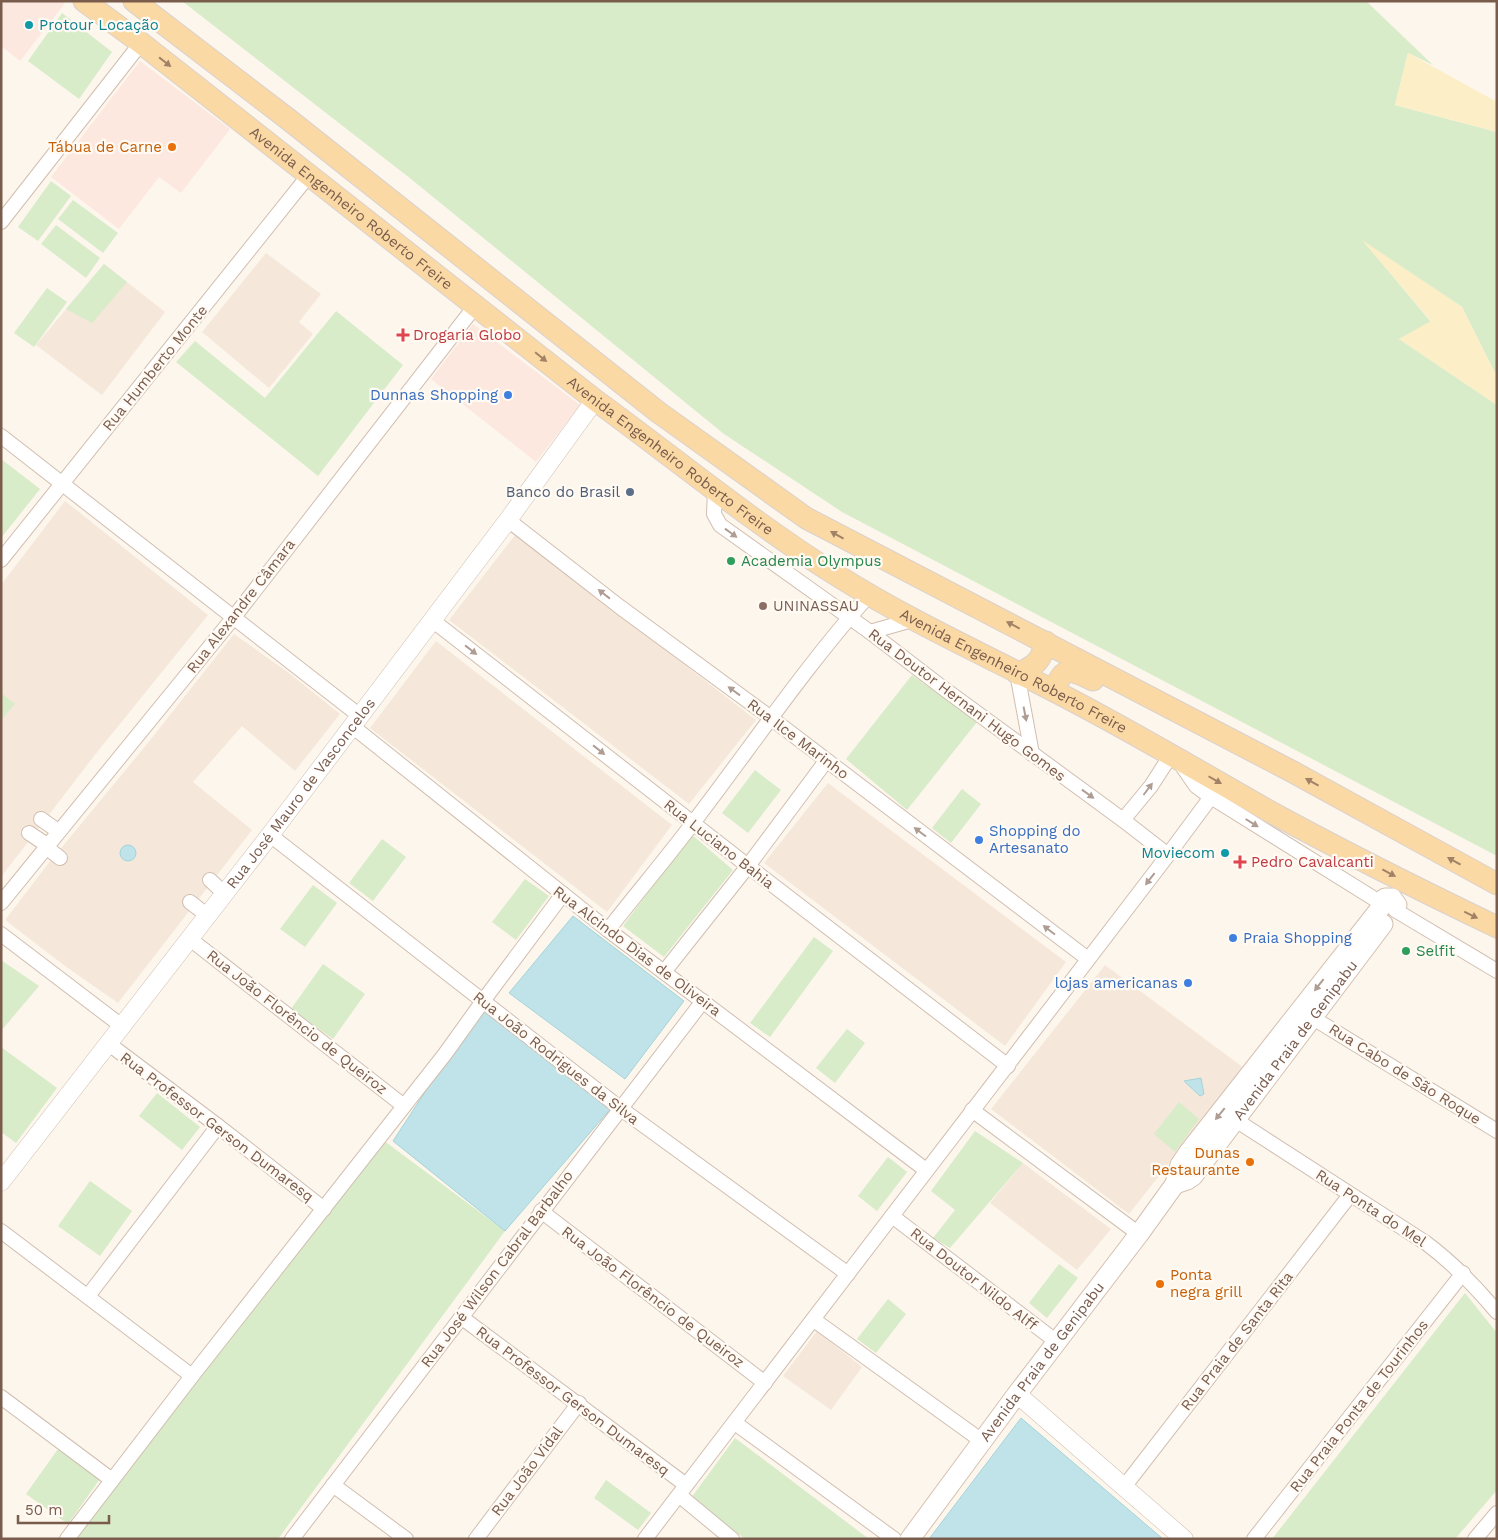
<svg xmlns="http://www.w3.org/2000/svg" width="1498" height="1540" font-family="'Work Sans',sans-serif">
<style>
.residential{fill:#f5e8da}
.commercial{fill:#fde8e0}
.green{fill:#d8ecc9}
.sand{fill:#fcefc7}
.water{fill:#bfe3e8;stroke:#a5d3da}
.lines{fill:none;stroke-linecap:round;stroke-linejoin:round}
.minor-casing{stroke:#d1beb0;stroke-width:16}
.tertiary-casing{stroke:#d1beb0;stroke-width:19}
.secondary-casing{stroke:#d6c0b0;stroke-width:21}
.primary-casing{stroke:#dad1cd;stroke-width:23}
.minor{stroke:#fff;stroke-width:14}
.tertiary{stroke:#fff;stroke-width:18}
.secondary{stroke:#fff;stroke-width:19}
.primary{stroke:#fbd9a5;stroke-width:21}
.oneway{fill:#a18267}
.oneway2{fill:#af9d94}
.culture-dot{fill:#0f9aa8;stroke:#fffaf3;stroke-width:2}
.food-dot{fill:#e8710a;stroke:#fffaf3;stroke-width:2}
.health-dot{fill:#e0444e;stroke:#fffaf3;stroke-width:2}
.shop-dot{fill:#3f7fe0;stroke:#fffaf3;stroke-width:2}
.service-dot{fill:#5c6f8a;stroke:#fffaf3;stroke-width:2}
.leisure-dot{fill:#2e9e5b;stroke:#fffaf3;stroke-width:2}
.education-dot{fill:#8d6e63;stroke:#fffaf3;stroke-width:2}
.labels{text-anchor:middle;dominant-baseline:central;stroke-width:4.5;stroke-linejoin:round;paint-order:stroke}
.culture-label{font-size:15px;fill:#0d838f;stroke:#fffaf3;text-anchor:start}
.food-label{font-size:15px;fill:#c56008;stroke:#fffaf3;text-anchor:end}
.street-label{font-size:15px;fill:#7a5c4d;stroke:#fffaf3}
.health-label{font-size:15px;fill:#be3a42;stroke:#fffaf3;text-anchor:start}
.shop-label{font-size:15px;fill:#366cbe;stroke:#fffaf3;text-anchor:end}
.service-label{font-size:15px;fill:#4e5e75;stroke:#fffaf3;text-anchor:end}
.leisure-label{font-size:15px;fill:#27864d;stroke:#fffaf3;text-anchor:start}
.education-label{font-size:15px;fill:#785e54;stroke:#fffaf3;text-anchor:start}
</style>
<rect width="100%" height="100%" fill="#fdf6ec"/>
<g class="residential">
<polygon points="266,253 321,294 299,322 313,334 269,388 202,332"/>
<polygon points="104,264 165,312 102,395 36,345"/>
<polygon points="65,501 208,615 94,756 1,877 1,585"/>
<polygon points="516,534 756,720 689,804 449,620"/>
<polygon points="234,634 289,673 340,714 295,771 242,726 193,782 252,830 118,1003 65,966 5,920 48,864 147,744"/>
<polygon points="436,641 672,825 607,912 370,728"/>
<polygon points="828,783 1066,962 1005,1046 764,863"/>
<polygon points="1105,965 1244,1068 1129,1214 991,1109"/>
<polygon points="1023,1163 1111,1229 1077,1270 990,1203"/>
<polygon points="817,1331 862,1367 831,1410 783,1376"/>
</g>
<g class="commercial">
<polygon points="1,1 63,1 65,3 20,61 1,46"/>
<polygon points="140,61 230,129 181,193 159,177 119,229 51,177"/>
<polygon points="473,324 580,405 536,462 431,379"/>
</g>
<g class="green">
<polygon points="182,1 1366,1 1433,65 1408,53 1395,105 1497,132 1497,371 1494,371 1462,307 1364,242 1431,322 1399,339 1497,405 1497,856 842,512 724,434 411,179"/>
<polygon points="62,13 112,52 79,99 28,61"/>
<polygon points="51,181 71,196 38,241 18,227"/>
<polygon points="73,200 118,233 103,253 58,219"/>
<polygon points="56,225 100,258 86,278 41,244"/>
<polygon points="104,264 127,282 92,323 66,309"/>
<polygon points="47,288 67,302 34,347 14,333"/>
<polygon points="336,311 403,365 318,476 176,362 195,341 265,398"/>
<polygon points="1,459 40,489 1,538"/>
<polygon points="912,675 977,722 907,810 846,759"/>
<polygon points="1,693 15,704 1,720"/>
<polygon points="755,770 781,790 748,833 722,813"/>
<polygon points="962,789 981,804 951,843 932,828"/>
<polygon points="691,834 733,870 664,957 623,926"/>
<polygon points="382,839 406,857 373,901 349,883"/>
<polygon points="525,879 549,896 516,940 492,922"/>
<polygon points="313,885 337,903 305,947 280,929"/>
<polygon points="814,937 833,951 770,1037 750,1023"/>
<polygon points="1,960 39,986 1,1031"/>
<polygon points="323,964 365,994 333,1039 291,1009"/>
<polygon points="847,1029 865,1043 835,1083 816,1068"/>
<polygon points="1,1047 57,1088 16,1143 1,1132"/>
<polygon points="157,1093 200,1127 182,1150 139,1116"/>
<polygon points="1179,1102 1199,1119 1175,1152 1154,1134"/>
<polygon points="975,1131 1023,1163 950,1248 933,1238 955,1210 931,1191"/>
<polygon points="379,1137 505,1231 278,1539 74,1539"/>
<polygon points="888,1157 907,1172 877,1211 858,1196"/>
<polygon points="90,1181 132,1211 100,1256 58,1226"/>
<polygon points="1059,1264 1078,1278 1047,1318 1029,1303"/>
<polygon points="1465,1293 1497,1333 1497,1490 1455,1539 1272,1539"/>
<polygon points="888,1299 906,1314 876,1353 857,1339"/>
<polygon points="735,1438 869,1539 745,1539 691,1498"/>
<polygon points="58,1449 100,1479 68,1524 26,1494"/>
<polygon points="606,1480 651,1513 638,1530 594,1498"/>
</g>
<g class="sand">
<polygon points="1408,53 1497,102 1497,132 1395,105"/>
<polygon points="1362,240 1462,307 1494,371 1497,371 1497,405 1399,339 1431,321"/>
</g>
<g class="water">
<circle cx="128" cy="853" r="8"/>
<polygon points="573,916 684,1001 625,1079 509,993"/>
<polygon points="482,1005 613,1106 505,1231 393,1141"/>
<polygon points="1201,1078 1204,1094 1200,1096 1184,1081"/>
<polygon points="1021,1418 1163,1539 929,1539"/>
</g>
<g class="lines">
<defs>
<g id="minor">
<polyline points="1,222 141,43"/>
<polyline points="1,436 360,716"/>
<polyline points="715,491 714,514 720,525 870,632 943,688 1123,820 1168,855"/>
<polyline points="508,520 620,607 771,718 1088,959"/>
<polyline points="1,560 309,175"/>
<polyline points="432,620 748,866 1008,1066"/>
<polyline points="870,632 912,620"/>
<polyline points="1017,673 1032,754"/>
<polyline points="352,726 608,930 926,1170"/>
<polyline points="1211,797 1381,903"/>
<polyline points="41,819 58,831"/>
<polyline points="1123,820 1151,786 1171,755"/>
<polyline points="29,833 47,845"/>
<polyline points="270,835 620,1108 848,1274"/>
<polyline points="46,847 60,858"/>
<polyline points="210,880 225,894"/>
<polyline points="190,902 208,916"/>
<polyline points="1,903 234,617 476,305"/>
<polyline points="1395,910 1497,971"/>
<path d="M608,930C636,894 666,859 693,823C751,747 805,667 869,595"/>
<polyline points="1,934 123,1027"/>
<polyline points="190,939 404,1106"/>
<polyline points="664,972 748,866 826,761"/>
<polyline points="1313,1018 1497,1131"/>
<polyline points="109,1044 218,1126 324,1209"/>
<polyline points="972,1110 1139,1234"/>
<path d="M1234,1119L1426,1243C1453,1263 1475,1286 1497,1312"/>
<polyline points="541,1211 765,1383"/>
<polyline points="892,1216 1057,1342"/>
<polyline points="1,1231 192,1376"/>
<polyline points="88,1296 218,1126"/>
<polyline points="461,1317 686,1485"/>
<polyline points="814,1320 982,1441"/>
<polyline points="1,1397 112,1480"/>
<polyline points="735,1423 894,1539"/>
<polyline points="333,1485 406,1539"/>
<polyline points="1124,1487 1350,1195"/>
<polyline points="679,1495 732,1539"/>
<polyline points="67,1539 192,1376 445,1054 483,1001 563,894"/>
<polyline points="292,1539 703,1001"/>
<polyline points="476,1539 579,1403"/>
<polyline points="645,1539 1168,855 1211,797 1196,786 1180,763"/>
<polyline points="1254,1539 1463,1273"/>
<polyline points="1475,1539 1497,1513"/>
</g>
<g id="tertiary">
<path id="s1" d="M1,1182L270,835L508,520L595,400"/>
<polyline points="1017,1394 1184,1539"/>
</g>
<g id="secondary">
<path id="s2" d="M1175,1184L1187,1180L1193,1176L1383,924"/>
<path id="s3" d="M910,1539L1017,1394L1139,1234L1175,1184L1180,1165L1188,1153L1382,906L1383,900L1385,898H1392L1397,905"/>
</g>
<g id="primary">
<path id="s4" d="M84,1L141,43L595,400C676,459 753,523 838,576C908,620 983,654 1056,692C1128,729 1197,770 1267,810C1342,851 1420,890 1497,927"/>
<polyline points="134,1 288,119 658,412 806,518 1293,772 1497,884"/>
<path d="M1018,674C1036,665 1041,661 1046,642"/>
<path d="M1055,691C1062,664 1072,670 1093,680"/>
</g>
</defs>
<use href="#minor" class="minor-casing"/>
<use href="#tertiary" class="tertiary-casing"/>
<use href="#secondary" class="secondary-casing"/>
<use href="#primary" class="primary-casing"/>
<use href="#minor" class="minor"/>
<use href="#tertiary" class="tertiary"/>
<use href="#secondary" class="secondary"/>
<use href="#primary" class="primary"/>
</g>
<defs><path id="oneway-solid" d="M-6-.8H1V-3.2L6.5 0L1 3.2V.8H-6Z" transform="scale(1.25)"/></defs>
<g class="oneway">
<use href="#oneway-solid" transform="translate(165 62) rotate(38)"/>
<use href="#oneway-solid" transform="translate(541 357) rotate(39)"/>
<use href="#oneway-solid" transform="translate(837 535) rotate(-151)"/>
<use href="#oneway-solid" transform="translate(1013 625) rotate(-152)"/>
<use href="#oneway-solid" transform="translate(1215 780) rotate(30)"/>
<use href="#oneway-solid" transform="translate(1312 782) rotate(-151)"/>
<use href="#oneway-solid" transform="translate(1454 861) rotate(-151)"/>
<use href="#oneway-solid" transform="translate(1389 873) rotate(28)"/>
<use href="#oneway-solid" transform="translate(1471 915) rotate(26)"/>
</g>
<g class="oneway2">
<use href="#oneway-solid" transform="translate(731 533) rotate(36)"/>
<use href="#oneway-solid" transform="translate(604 594) rotate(-142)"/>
<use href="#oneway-solid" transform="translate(471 650) rotate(38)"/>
<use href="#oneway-solid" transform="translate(734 691) rotate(-144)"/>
<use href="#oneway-solid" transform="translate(1025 714) rotate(79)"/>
<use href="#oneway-solid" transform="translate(599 750) rotate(38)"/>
<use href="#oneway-solid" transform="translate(1148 789) rotate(-53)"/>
<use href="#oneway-solid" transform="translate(1088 794) rotate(36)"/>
<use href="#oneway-solid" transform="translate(1252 823) rotate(32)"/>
<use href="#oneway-solid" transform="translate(920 832) rotate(-143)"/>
<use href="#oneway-solid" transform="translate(1150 879) rotate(128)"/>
<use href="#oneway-solid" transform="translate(1049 930) rotate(-143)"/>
<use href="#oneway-solid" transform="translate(1319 985) rotate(128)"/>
<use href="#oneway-solid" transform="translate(1220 1114) rotate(129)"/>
</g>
<g class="culture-dot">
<circle cx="29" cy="25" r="5"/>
<circle cx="1225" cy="853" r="5"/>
</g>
<g class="food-dot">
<circle cx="172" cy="147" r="5"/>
<circle cx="1250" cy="1162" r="5"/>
<circle cx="1160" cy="1284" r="5"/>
</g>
<g class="health-dot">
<path d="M400.5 327.5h5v5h5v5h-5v5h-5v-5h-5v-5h5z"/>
<path d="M1237.5 854.5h5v5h5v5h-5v5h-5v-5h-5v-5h5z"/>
</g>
<g class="shop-dot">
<circle cx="508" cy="395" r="5"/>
<circle cx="979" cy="840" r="5"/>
<circle cx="1233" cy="938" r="5"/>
<circle cx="1188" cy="983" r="5"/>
</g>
<circle class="service-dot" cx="630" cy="492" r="5"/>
<g class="leisure-dot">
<circle cx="731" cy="561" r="5"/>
<circle cx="1406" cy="951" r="5"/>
</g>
<circle class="education-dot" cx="763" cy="606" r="5"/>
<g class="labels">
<g class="culture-label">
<text x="39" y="25">Protour Locação</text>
<text x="1215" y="853" text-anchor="end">Moviecom</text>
</g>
<g class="food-label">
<text x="162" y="147">Tábua de Carne</text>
<text x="1240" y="1153">Dunas<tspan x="1240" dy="17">Restaurante</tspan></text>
<text x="1170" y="1275" text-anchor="start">Ponta<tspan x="1170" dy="17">negra grill</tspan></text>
</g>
<g class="street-label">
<text stroke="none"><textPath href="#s4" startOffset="338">Avenida Engenheiro Roberto Freire</textPath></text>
<text transform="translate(155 368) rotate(-51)">Rua Humberto Monte</text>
<text stroke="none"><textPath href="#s4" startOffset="742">Avenida Engenheiro Roberto Freire</textPath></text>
<text transform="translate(241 606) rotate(-52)">Rua Alexandre Câmara</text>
<text stroke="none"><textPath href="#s4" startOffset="1148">Avenida Engenheiro Roberto Freire</textPath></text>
<text transform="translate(967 705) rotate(37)">Rua Doutor Hernani Hugo Gomes</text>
<text transform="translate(798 739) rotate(37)">Rua Ilce Marinho</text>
<text stroke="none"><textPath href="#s1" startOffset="491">Rua José Mauro de Vasconcelos</textPath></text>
<text transform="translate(719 844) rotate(38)">Rua Luciano Bahia</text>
<text transform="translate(637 951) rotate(37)">Rua Alcindo Dias de Oliveira</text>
<text transform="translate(297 1022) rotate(38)">Rua João Florêncio de Queiroz</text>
<text stroke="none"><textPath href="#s2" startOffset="190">Avenida Praia de Genipabu</textPath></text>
<text transform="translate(556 1058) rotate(38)">Rua João Rodrigues da Silva</text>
<text transform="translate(1405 1074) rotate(32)">Rua Cabo de São Roque</text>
<text transform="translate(217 1127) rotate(37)">Rua Professor Gerson Dumaresq</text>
<text transform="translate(1371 1208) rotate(33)">Rua Ponta do Mel</text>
<text transform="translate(497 1269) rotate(-53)">Rua José Wilson Cabral Barbalho</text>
<text transform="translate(974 1279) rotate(38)">Rua Doutor Nildo Alff</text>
<text transform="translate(653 1297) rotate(37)">Rua João Florêncio de Queiroz</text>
<text transform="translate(1237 1341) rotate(-52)">Rua Praia de Santa Rita</text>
<text stroke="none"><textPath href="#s3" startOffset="221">Avenida Praia de Genipabu</textPath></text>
<text transform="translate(573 1401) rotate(37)">Rua Professor Gerson Dumaresq</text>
<text transform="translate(1359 1406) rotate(-52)">Rua Praia Ponta de Tourinhos</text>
<text transform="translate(527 1471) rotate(-53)">Rua João Vidal</text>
</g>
<g class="health-label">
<text x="413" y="335">Drogaria Globo</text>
<text x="1251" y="862">Pedro Cavalcanti</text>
</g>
<g class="shop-label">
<text x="498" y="395">Dunnas Shopping</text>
<text x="989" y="831" text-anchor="start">Shopping do<tspan x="989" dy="17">Artesanato</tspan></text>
<text x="1243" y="938" text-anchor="start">Praia Shopping</text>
<text x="1178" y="983">lojas americanas</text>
</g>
<g class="service-label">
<text x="620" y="492">Banco do Brasil</text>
</g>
<g class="leisure-label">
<text x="741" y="561">Academia Olympus</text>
<text x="1416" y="951">Selfit</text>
</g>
<g class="education-label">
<text x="773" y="606">UNINASSAU</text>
</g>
</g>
<rect width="1498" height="1540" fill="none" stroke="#7a5c4d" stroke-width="5"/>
<path d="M18 1515v8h91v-8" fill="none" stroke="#7a5c4d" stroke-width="2.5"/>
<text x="25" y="1515" font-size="15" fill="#7a5c4d" stroke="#fffaf3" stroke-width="4" paint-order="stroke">50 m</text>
</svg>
